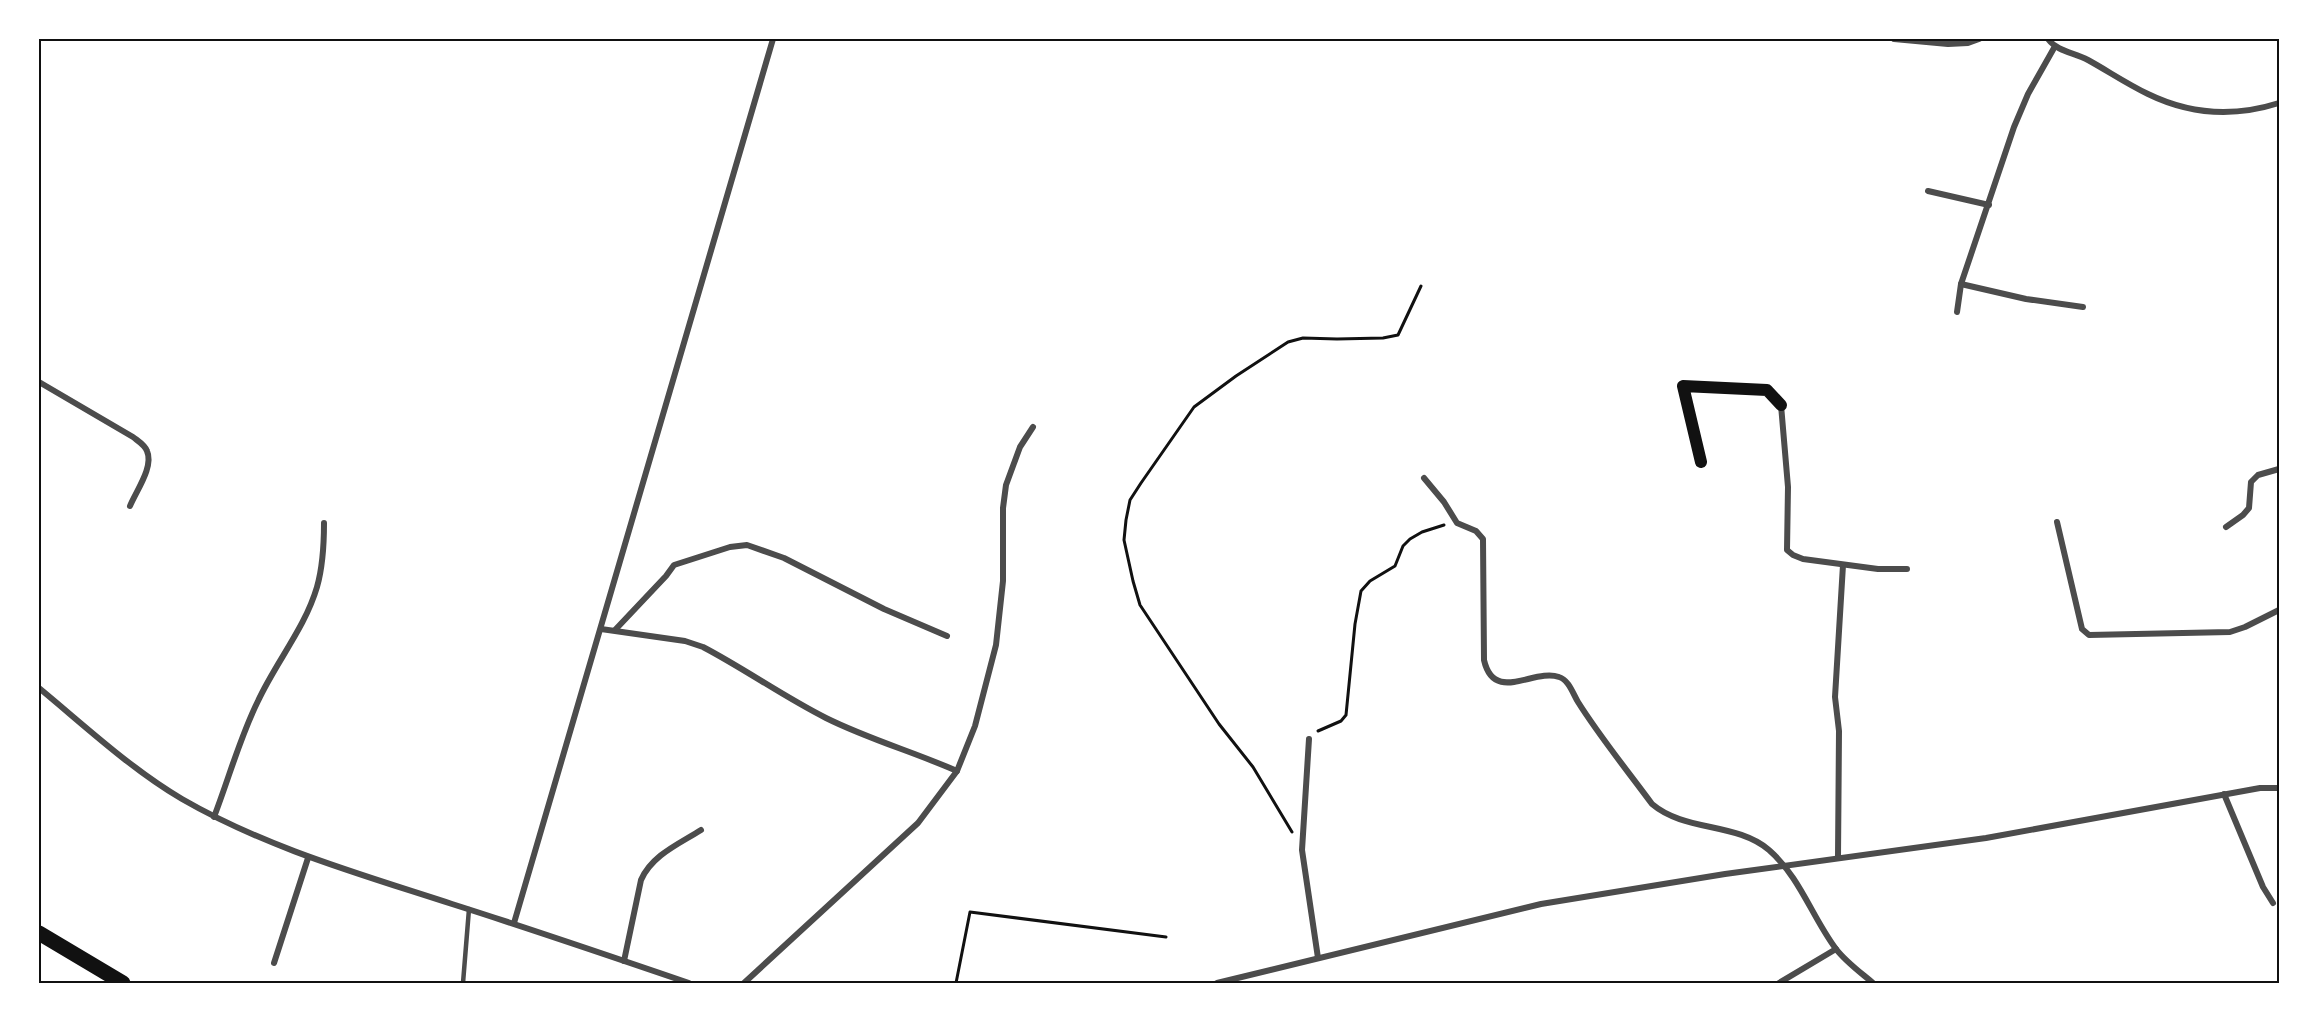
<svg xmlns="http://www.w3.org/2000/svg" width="2318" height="1022" font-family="Commissioner,sans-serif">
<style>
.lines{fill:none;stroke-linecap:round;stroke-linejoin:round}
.path{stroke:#111;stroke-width:3}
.service{stroke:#4c4c4c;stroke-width:4.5}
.minor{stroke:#4c4c4c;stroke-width:6}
.secondary{stroke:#111;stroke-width:12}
.primary{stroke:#111;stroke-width:15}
.neatline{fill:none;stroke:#111;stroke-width:2}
</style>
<rect width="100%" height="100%" fill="#fff"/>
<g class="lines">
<g class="path">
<polyline points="1318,731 1341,721 1346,715 1355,624 1361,591 1370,581 1395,566 1403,546 1410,539 1422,532 1444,525"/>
<polyline points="1292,832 1253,767 1219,724 1140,605 1133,581 1124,540 1126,520 1130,500 1141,483 1194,407 1236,376 1288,342 1303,338 1337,339 1383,338 1398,335 1421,286"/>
<polyline points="956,983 970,912 1166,937"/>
</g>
<polyline class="service" points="463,983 469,909"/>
<g class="minor">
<polyline points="1894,39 1948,44 1968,43 1979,39"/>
<path d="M2048,39C2058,52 2073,52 2088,60C2108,71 2127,84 2148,94C2191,115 2235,117 2279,103"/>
<polyline points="1928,191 1989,205"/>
<polyline points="1961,284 2026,299 2083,307"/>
<polyline points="1957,312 1961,284 2014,127 2028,94 2054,48"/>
<path d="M39,382L133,437C138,441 145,445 147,451C154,467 136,491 130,506"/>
<polyline points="1781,405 1788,487 1787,550 1793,555 1803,559 1878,569 1907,569"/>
<path d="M1424,478L1444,502L1457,523L1476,531L1483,539L1484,660C1494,704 1534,668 1559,677C1569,680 1573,694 1578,702C1600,737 1627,770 1652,804C1685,832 1736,822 1769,850C1800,877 1812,917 1836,949C1846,962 1860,972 1873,983"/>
<polyline points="2057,522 2082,629 2089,635 2230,632 2245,627 2279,610"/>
<polyline points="2226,527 2243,515 2249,508 2251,482 2258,475 2279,469"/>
<path d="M601,629L685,641L703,647C745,669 784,697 826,718C868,739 914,752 957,771"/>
<polyline points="615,630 666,576 674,565 730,547 747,545 784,558 884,609 947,636"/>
<path d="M39,688C85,726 131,769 182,799C267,848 360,874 452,904C531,929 610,956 689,983"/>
<polyline points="1309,739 1302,850 1318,958"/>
<polyline points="2224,794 2263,887 2273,903"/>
<path d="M214,817C229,778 240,737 258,701C276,662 305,628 317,587C323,566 324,544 324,523"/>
<polyline points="1838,858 1839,731 1835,697 1843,565"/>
<polyline points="514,923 773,39"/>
<path d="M624,961L641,880C652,855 679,844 701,830"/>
<polyline points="274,963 308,858"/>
<polyline points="744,983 918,823 957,771 975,726 996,645 1003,581 1003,508 1006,485 1020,447 1033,427"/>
<polyline points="1217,983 1541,904 1725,874 1986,838 2260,788 2279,788"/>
<polyline points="1779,983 1836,949"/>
</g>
<polyline class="secondary" points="1701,462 1683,386 1767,390 1781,405"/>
<polyline class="primary" points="39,933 123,983"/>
</g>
<rect width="2318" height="1022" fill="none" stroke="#ffffff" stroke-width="81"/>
<rect x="40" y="40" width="2238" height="942" class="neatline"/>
</svg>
